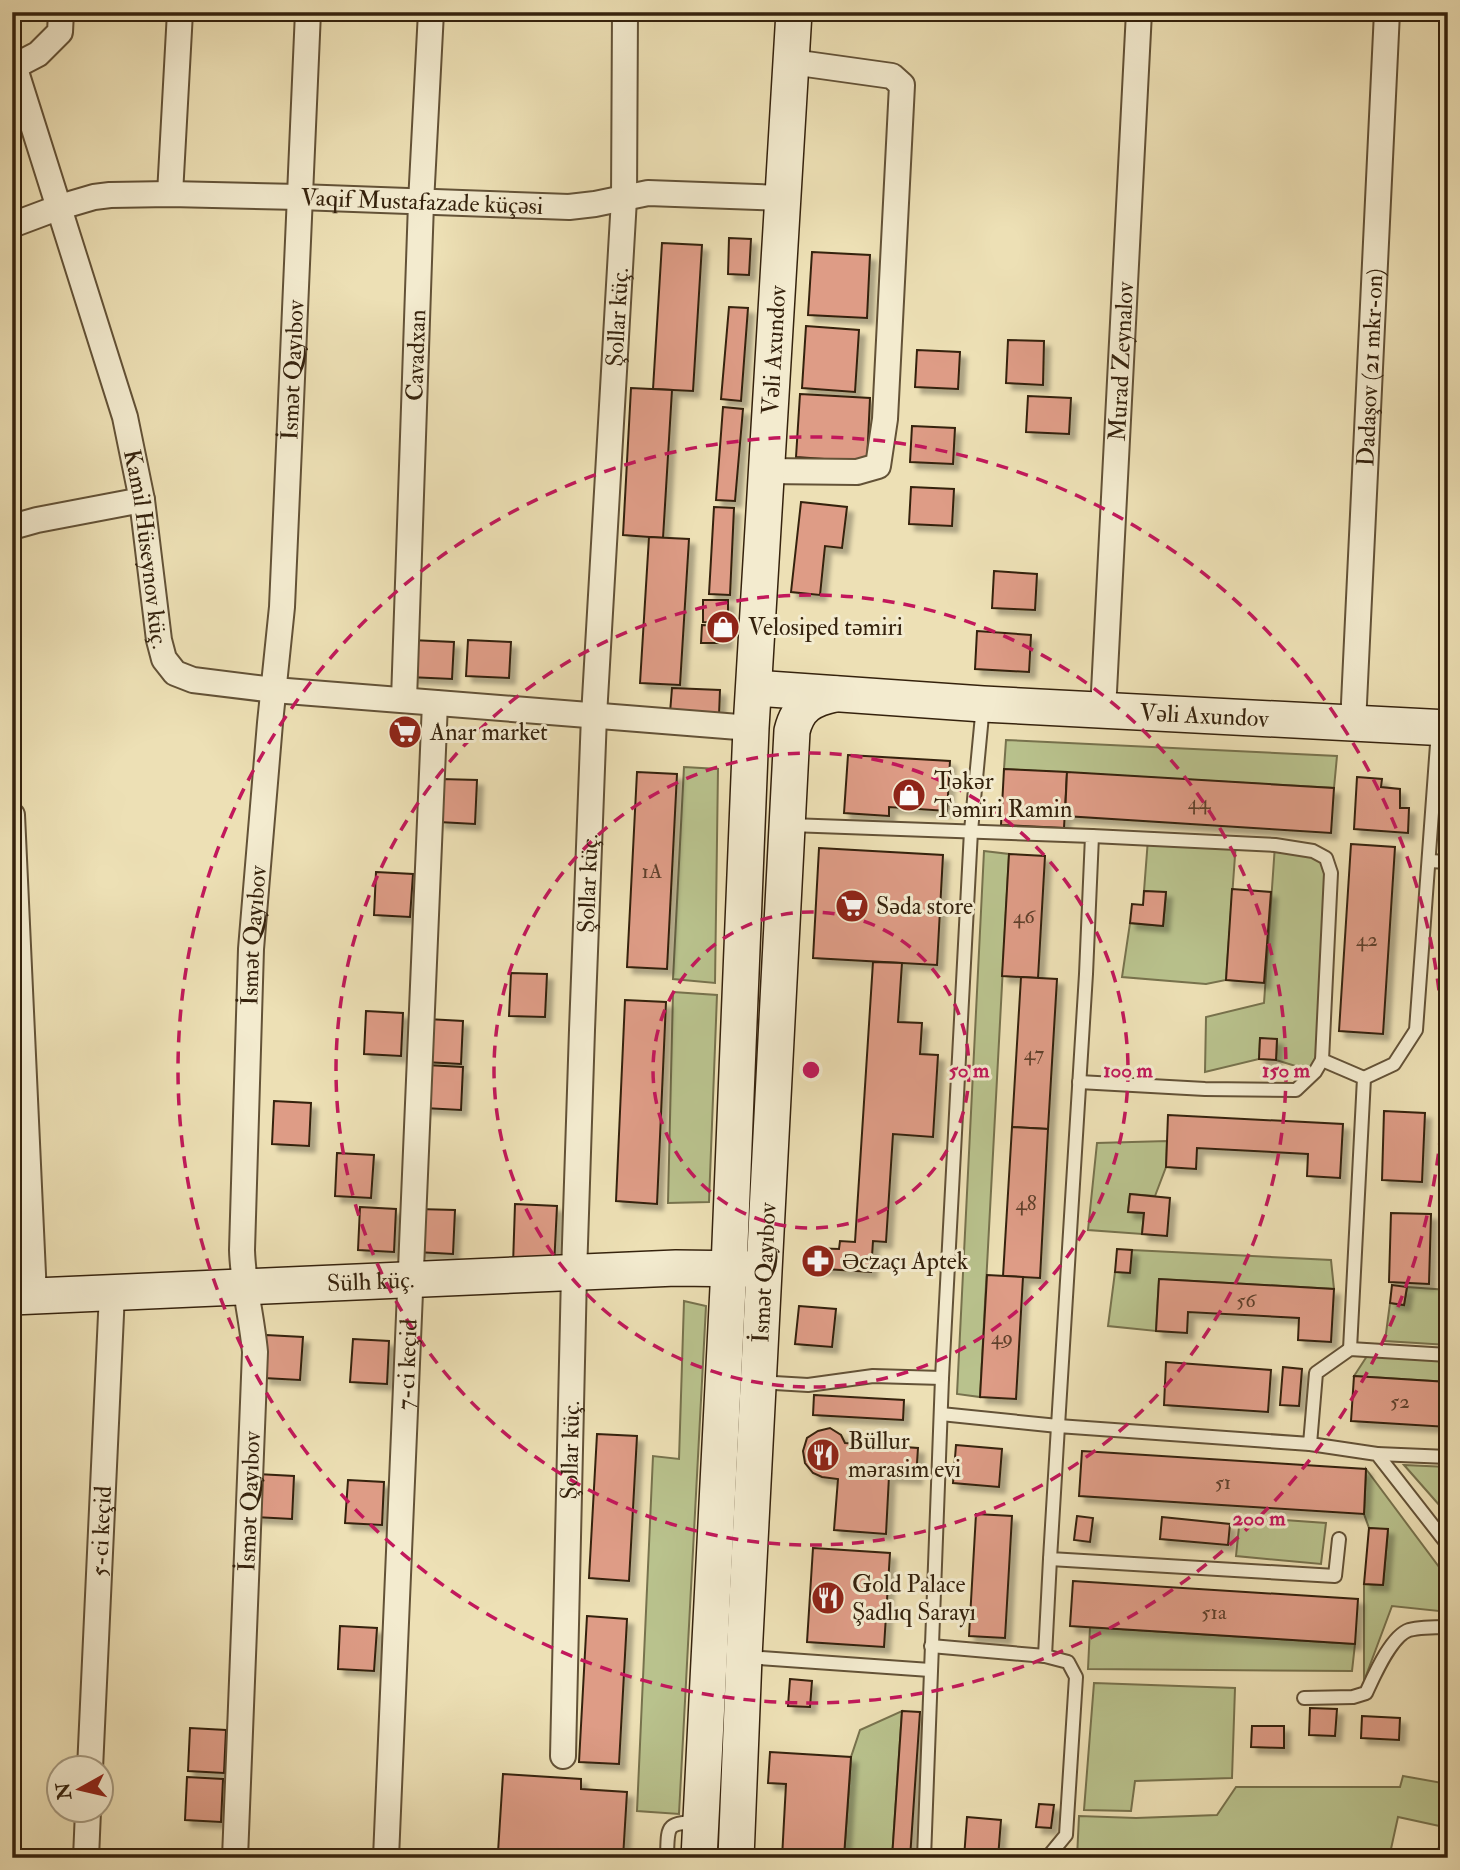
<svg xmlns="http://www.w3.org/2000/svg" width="1460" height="1870" font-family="'IM FELL Double Pica',serif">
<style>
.green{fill:#b9c28d;stroke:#77724d;stroke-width:2}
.building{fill:#de9c86;stroke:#35220d;stroke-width:2;filter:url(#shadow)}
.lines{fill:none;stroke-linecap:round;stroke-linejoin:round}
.lane-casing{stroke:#635237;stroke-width:16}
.street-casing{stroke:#635237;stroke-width:28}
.secondary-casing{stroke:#35220d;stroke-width:38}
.lane{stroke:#f3ebcf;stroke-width:12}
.street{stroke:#f3ebcf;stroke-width:24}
.secondary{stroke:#f3ebcf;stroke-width:35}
.ring{fill:none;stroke:#c2185b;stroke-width:3.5;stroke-dasharray:12 9}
.labels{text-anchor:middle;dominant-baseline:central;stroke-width:6;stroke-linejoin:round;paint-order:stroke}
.number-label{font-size:21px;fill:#5f402b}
.street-label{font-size:24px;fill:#35220d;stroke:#f3ebcf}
.poi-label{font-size:24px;fill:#35220d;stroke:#f3ebcf;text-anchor:start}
.centre{fill:#c2185b;stroke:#f3ebcf;stroke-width:3.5}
.ring-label{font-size:21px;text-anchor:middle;font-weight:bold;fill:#c2185b;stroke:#f3ebcf;stroke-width:6;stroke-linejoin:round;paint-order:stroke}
</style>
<defs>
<filter id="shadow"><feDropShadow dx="6" dy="6" stdDeviation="2" flood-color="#0004"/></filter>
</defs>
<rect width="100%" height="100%" fill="#ede0b5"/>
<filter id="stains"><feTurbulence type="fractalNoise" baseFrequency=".00286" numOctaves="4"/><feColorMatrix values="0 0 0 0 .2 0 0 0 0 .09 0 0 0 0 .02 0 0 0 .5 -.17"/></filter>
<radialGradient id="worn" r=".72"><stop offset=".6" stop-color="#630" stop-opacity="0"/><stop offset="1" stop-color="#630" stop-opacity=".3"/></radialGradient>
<g class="green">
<polygon points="1006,740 1337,756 1334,788 1004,769"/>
<polygon points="684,767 718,769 715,983 673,979"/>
<polygon points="1148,839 1236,842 1226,980 1206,984 1122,977 1130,923 1163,926 1166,893 1144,891"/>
<polygon points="1275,845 1313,851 1331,873 1315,1072 1276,1060 1277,1040 1260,1038 1259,1059 1205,1072 1206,1017 1264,1003"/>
<polygon points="984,851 1009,854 980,1397 957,1394"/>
<polygon points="673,992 717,995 709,1202 668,1203"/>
<polygon points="1167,1141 1166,1167 1155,1196 1130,1194 1128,1212 1144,1213 1142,1234 1088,1230 1097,1143"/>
<polygon points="1132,1250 1331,1260 1334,1289 1159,1279 1156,1331 1108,1326 1115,1272"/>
<polygon points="1407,1287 1448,1290 1448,1345 1385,1341 1390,1303 1404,1305"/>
<polygon points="684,1301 706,1306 679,1814 637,1811 653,1456 679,1459"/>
<polygon points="1371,1350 1448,1355 1448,1382 1354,1376"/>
<polygon points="1404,1465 1448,1467 1448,1515"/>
<polygon points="1366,1469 1448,1579 1448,1612 1392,1606 1364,1681 1364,1584 1383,1585 1388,1530 1369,1528 1364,1514"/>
<polygon points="1240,1517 1326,1523 1321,1564 1236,1556"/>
<polygon points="1090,1627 1355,1644 1352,1671 1088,1669"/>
<polygon points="1094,1683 1235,1688 1232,1778 1135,1781 1131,1811 1084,1810"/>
<polygon points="902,1711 892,1858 844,1857 851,1757 860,1730"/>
<polygon points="1403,1776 1448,1784 1448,1858 1436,1858 1444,1827 1398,1817 1389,1858 1077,1858 1079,1816 1136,1818 1217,1815 1236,1787 1400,1787"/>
</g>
<g class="building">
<polygon points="729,238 751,239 749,275 728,274"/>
<polygon points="662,243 702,245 693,391 653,389"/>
<polygon points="812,252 870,255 867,318 808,315"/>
<polygon points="729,307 748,308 741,401 721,399"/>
<polygon points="806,326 859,330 855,392 802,388"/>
<polygon points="1008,340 1044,341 1043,385 1006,383"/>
<polygon points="917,350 960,352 958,389 915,387"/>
<polygon points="631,388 672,390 663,538 623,535"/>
<polygon points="800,394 870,398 867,462 796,457"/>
<polygon points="1028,396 1071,398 1069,434 1026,432"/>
<polygon points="723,407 743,409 735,501 716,500"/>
<polygon points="912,426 955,428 953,464 910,462"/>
<polygon points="911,487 954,489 952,526 909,524"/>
<polygon points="801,502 847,507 842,548 825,546 820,595 791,592"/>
<polygon points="714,507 734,508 730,595 709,594"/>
<polygon points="649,537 689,539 680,685 640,683"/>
<polygon points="994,571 1037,574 1035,610 992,608"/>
<polygon points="703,600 728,600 728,623 703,622"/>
<polygon points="702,625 726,626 726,643 701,643"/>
<polygon points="977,631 1031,635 1029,672 975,669"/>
<polygon points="411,640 454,642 452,679 409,677"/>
<polygon points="468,640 511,642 509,678 466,676"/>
<polygon points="672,688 720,690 719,715 670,713"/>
<polygon points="848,755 950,761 947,811 889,807 889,816 844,813"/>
<polygon points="1004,769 1067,772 1064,828 1001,825"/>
<polygon points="637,772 677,774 667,969 627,967"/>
<polygon points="1067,772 1334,788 1331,833 1065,816"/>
<polygon points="1357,777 1382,779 1381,787 1400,789 1400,808 1409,808 1408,833 1354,829"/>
<polygon points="441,779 477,780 475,824 439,822"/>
<polygon points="1441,791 1448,792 1448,837 1438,837"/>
<polygon points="1351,844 1395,847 1383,1034 1339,1031"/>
<polygon points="819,848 943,855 937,965 813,958"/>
<polygon points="1009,854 1045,856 1038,978 1002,976"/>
<polygon points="376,872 413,874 410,917 374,915"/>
<polygon points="1232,889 1271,892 1264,983 1226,980"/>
<polygon points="1144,891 1166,892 1163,926 1130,923 1132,904 1143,905"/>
<polygon points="873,962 902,963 898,1022 922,1023 920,1054 938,1055 933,1137 893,1134 886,1242 873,1241 871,1272 811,1268 812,1248 839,1249 840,1241 855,1242"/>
<polygon points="511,973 547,974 545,1017 509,1016"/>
<polygon points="1021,977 1057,979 1048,1129 1012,1127"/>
<polygon points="625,1000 666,1002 657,1204 616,1201"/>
<polygon points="366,1011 403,1013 401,1056 364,1054"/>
<polygon points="427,1019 463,1021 461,1064 425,1062"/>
<polygon points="1260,1038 1277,1039 1276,1060 1259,1059"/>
<polygon points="426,1065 463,1067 461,1110 424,1108"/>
<polygon points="274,1101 311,1103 309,1146 272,1144"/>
<polygon points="1384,1111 1425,1113 1422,1182 1382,1180"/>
<polygon points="1168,1115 1343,1124 1340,1178 1307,1176 1308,1154 1197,1148 1196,1169 1166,1167"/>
<polygon points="1012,1127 1048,1129 1040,1278 1003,1276"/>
<polygon points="337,1153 374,1155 371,1198 335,1196"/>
<polygon points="1130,1194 1170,1198 1167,1236 1142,1234 1144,1213 1128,1212"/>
<polygon points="515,1204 557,1206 554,1267 513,1265"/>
<polygon points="360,1207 396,1209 394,1252 358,1250"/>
<polygon points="418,1209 455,1210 453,1254 416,1252"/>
<polygon points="1391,1213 1431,1214 1429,1284 1389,1282"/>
<polygon points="1117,1249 1132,1250 1130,1273 1115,1272"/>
<polygon points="987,1275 1023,1277 1016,1399 980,1397"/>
<polygon points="1159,1279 1334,1289 1331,1342 1298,1340 1299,1318 1188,1312 1187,1333 1156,1331"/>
<polygon points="1392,1285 1407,1287 1404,1305 1390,1303"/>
<polygon points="799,1306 836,1309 832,1347 795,1344"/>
<polygon points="266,1335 303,1337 300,1380 264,1378"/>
<polygon points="353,1339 389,1341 387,1384 350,1382"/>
<polygon points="1166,1362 1271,1370 1268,1412 1164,1405"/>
<polygon points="1283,1367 1302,1369 1299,1406 1280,1405"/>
<polygon points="1354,1376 1448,1382 1448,1427 1351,1421"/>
<polygon points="814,1395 904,1400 903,1420 813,1415"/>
<polygon points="830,1428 841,1435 845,1443 918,1448 916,1478 889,1476 886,1534 834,1530 838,1479 822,1477 813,1473 805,1463 803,1451 807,1438 818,1431"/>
<polygon points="597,1434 637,1436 629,1581 589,1578"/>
<polygon points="956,1445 1002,1449 999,1487 953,1483"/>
<polygon points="1082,1451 1366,1469 1364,1514 1079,1496"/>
<polygon points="257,1474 294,1476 292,1519 255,1517"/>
<polygon points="348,1480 384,1482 382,1525 345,1523"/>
<polygon points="976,1514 1012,1516 1005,1638 969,1636"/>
<polygon points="1077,1516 1093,1518 1090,1542 1074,1540"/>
<polygon points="1162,1517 1230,1524 1228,1545 1160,1539"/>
<polygon points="1369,1528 1388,1529 1383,1585 1364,1584"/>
<polygon points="813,1548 890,1553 884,1647 807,1642"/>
<polygon points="1073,1581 1358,1599 1355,1644 1070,1626"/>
<polygon points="587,1616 627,1619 619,1764 579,1762"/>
<polygon points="340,1626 377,1628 374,1671 338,1669"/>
<polygon points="1448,1667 1448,1763 1444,1763"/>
<polygon points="790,1679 812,1681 810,1707 788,1706"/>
<polygon points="1310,1708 1337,1709 1335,1736 1309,1735"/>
<polygon points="902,1711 920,1712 910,1858 892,1858"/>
<polygon points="1362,1716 1400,1718 1399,1740 1361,1738"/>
<polygon points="1252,1726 1284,1726 1284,1748 1251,1747"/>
<polygon points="190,1728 226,1730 224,1773 188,1771"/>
<polygon points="770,1752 851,1757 844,1857 848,1858 782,1858 786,1784 768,1783"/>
<polygon points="503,1774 581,1779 581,1789 627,1792 623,1858 585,1858 498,1852"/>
<polygon points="187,1777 223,1779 221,1822 185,1820"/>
<polygon points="1039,1804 1054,1805 1051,1828 1036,1827"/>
<polygon points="967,1817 1001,1820 998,1858 964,1858"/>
</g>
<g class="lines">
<defs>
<g id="lane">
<polyline points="790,825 1092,836 1086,974 1058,1426 941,1414"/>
<polyline points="1092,836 1275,845 1313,851 1326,858 1331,873 1322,1060 1364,1078 1350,1349"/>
<polyline points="1429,861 1448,862"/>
<polyline points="1364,1078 1394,1064 1416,1030 1438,731"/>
<polyline points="1079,1082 1205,1089 1296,1090 1315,1072 1322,1060"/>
<polyline points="759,1382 808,1385 873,1376 942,1378"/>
<polyline points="1310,1444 1377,1454 1448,1545"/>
<polyline points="1377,1454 1448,1457"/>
<polyline points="1339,1539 1335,1576 1050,1559 1058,1426 1310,1444 1316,1373 1350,1349 1448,1355"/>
<polyline points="931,1646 1045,1656"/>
<polyline points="746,1657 930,1670"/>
<path d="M1304,1698L1353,1697L1366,1693C1374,1676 1391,1636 1409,1630C1421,1627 1435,1627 1448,1627"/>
<path d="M667,1858C668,1825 665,1823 700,1822"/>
<polyline points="924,1858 942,1378 971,831 983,705"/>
<polyline points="1047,1858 1066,1835 1076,1677 1068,1662 1045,1656 1050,1559"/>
</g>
<g id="street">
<path id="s1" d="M12,59L125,417L142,500L159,640L164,659L175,673L193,680L274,690L751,728"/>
<polyline points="15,66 38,54 60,32 61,12"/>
<polyline points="170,194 180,12"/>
<path id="s2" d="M12,225L60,207L94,197L110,195L170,194L299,197L569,207L595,204L648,193L782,198"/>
<polyline points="767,471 857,472 878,466 885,419 902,85 892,76 792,62"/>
<polyline points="12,527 37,520 142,500"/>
<path id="s3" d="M404,700L421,203L431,12"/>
<path id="s4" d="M1103,711L1139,12"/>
<path id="s5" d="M1353,724L1387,12"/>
<polyline points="12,815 34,1296"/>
<path id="s6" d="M563,1756L574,1274L582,1030L594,716L624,199L625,12"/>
<path id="s7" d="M90,1769L112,1293"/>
<polyline points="86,1858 88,1811"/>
<path id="s8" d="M235,1858L255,1352C252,1318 243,1285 242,1250L251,949L270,723L282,607L308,12"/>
<path id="s9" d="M386,1858L435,703"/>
</g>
<g id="secondary">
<path id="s10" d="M755,688L983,704L1448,728"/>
<path id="s11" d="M12,1297L676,1268L750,1269"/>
<path id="s12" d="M699,1858L729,1268L751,728L794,12"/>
<path id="s13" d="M736,1858L744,1657L792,731C798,706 812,699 835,694"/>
</g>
</defs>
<use href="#lane" class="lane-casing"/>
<use href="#street" class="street-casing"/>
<use href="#secondary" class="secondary-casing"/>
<use href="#lane" class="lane"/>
<use href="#street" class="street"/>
<use href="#secondary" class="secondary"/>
</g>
<g class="ring">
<circle cx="811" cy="1070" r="158"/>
<circle cx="811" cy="1070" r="317"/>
<circle cx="811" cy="1070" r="475"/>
<circle cx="811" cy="1070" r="633"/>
</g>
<defs>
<symbol id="shop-disc" viewBox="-11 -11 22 22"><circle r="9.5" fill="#8f2418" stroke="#f3ebcf"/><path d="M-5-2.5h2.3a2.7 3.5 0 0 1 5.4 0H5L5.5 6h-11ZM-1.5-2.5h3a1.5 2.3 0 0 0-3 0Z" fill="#fff"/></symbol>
<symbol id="supermarket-disc" viewBox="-11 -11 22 22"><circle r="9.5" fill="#8f2418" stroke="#f3ebcf"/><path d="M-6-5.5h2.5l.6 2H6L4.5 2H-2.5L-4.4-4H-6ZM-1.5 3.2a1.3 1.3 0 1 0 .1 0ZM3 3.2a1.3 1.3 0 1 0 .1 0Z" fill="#fff"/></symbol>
<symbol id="pharmacy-disc" viewBox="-11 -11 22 22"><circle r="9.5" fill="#8f2418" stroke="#f3ebcf"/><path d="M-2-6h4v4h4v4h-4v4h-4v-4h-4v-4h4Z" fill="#fff"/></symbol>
<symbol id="restaurant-disc" viewBox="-11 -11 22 22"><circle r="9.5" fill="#8f2418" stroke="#f3ebcf"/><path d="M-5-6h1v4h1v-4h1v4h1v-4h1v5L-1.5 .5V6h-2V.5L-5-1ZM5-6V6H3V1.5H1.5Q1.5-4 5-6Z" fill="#fff"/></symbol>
</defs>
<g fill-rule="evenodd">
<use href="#shop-disc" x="704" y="608" width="38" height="38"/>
<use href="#supermarket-disc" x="386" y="713" width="38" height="38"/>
<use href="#shop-disc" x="890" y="776" width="38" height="38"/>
<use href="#supermarket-disc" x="833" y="887" width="38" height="38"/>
<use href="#pharmacy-disc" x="799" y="1242" width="38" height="38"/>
<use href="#restaurant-disc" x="804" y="1436" width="38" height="38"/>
<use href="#restaurant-disc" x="809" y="1579" width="38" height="38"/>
</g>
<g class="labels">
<g class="number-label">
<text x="1199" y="802">44</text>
<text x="652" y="871">1A</text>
<text x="1024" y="916">46</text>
<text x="1367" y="939">42</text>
<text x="1034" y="1053">47</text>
<text x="1026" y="1203">48</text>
<text x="1246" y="1300">56</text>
<text x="1002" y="1337">49</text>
<text x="1400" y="1401">52</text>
<text x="1223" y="1482">51</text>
<text x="1214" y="1612">51a</text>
</g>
<g class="street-label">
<text stroke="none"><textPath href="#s2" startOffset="415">Vaqif Mustafazade küçəsi</textPath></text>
<text stroke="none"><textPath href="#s6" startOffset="1440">Şollar küç.</textPath></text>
<text stroke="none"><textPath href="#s12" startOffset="1510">Vəli Axundov</textPath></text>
<text stroke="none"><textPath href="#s3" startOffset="345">Cavadxan</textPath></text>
<text stroke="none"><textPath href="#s4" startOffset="350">Murad Zeynalov</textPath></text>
<text stroke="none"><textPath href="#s5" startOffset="357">Dadaşov (21 mkr-on)</textPath></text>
<text stroke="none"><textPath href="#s8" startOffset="1491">İsmət Qayıbov</textPath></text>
<text stroke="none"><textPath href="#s1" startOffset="509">Kamil Hüseynov küç.</textPath></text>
<text stroke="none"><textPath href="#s10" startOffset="450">Vəli Axundov</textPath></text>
<text stroke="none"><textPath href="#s6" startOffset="873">Şollar küç.</textPath></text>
<text stroke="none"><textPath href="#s8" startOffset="924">İsmət Qayıbov</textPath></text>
<text stroke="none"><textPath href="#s13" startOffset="586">İsmət Qayıbov</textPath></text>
<text stroke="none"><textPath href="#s11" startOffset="359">Sülh küç.</textPath></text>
<text stroke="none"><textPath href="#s9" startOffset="494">7-ci keçid</textPath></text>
<text stroke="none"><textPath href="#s6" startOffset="306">Şollar küç.</textPath></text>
<text stroke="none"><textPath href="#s8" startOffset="357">İsmət Qayıbov</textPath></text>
<text stroke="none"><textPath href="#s7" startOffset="238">5-ci keçid</textPath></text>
</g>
<g class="poi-label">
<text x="748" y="627">Velosiped təmiri</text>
<text x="430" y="732">Anar market</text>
<text x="934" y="781">Tәkәr<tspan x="934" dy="28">Tәmiri Ramin</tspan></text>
<text x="876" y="906">Səda store</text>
<text x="842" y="1261">Əczaçı Aptek</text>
<text x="848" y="1441">Büllur<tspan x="848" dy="28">mərasim evi</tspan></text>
<text x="852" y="1584">Gold Palace<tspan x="852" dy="28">Şadlıq Sarayı</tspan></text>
</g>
</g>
<circle cx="811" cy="1070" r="10" class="centre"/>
<g class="ring-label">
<text x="969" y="1077">50 m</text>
<text x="1128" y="1077">100 m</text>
<text x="1286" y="1077">150 m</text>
<text x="1259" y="1525">200 m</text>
</g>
<rect width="1460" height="1870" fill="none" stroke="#ede0b5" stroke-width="42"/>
<rect x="14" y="14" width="1432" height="1842" fill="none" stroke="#35220d" stroke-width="3.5"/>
<rect x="21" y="21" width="1418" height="1828" fill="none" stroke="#35220d" stroke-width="2"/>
<g transform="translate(80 1789) rotate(262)"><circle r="33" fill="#f3ebcf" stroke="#a79b81" stroke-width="2"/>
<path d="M0-5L12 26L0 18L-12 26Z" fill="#8f2418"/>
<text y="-10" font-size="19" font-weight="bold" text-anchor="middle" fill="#35220d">N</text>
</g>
<rect width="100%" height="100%" filter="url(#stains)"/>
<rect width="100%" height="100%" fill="url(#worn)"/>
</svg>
